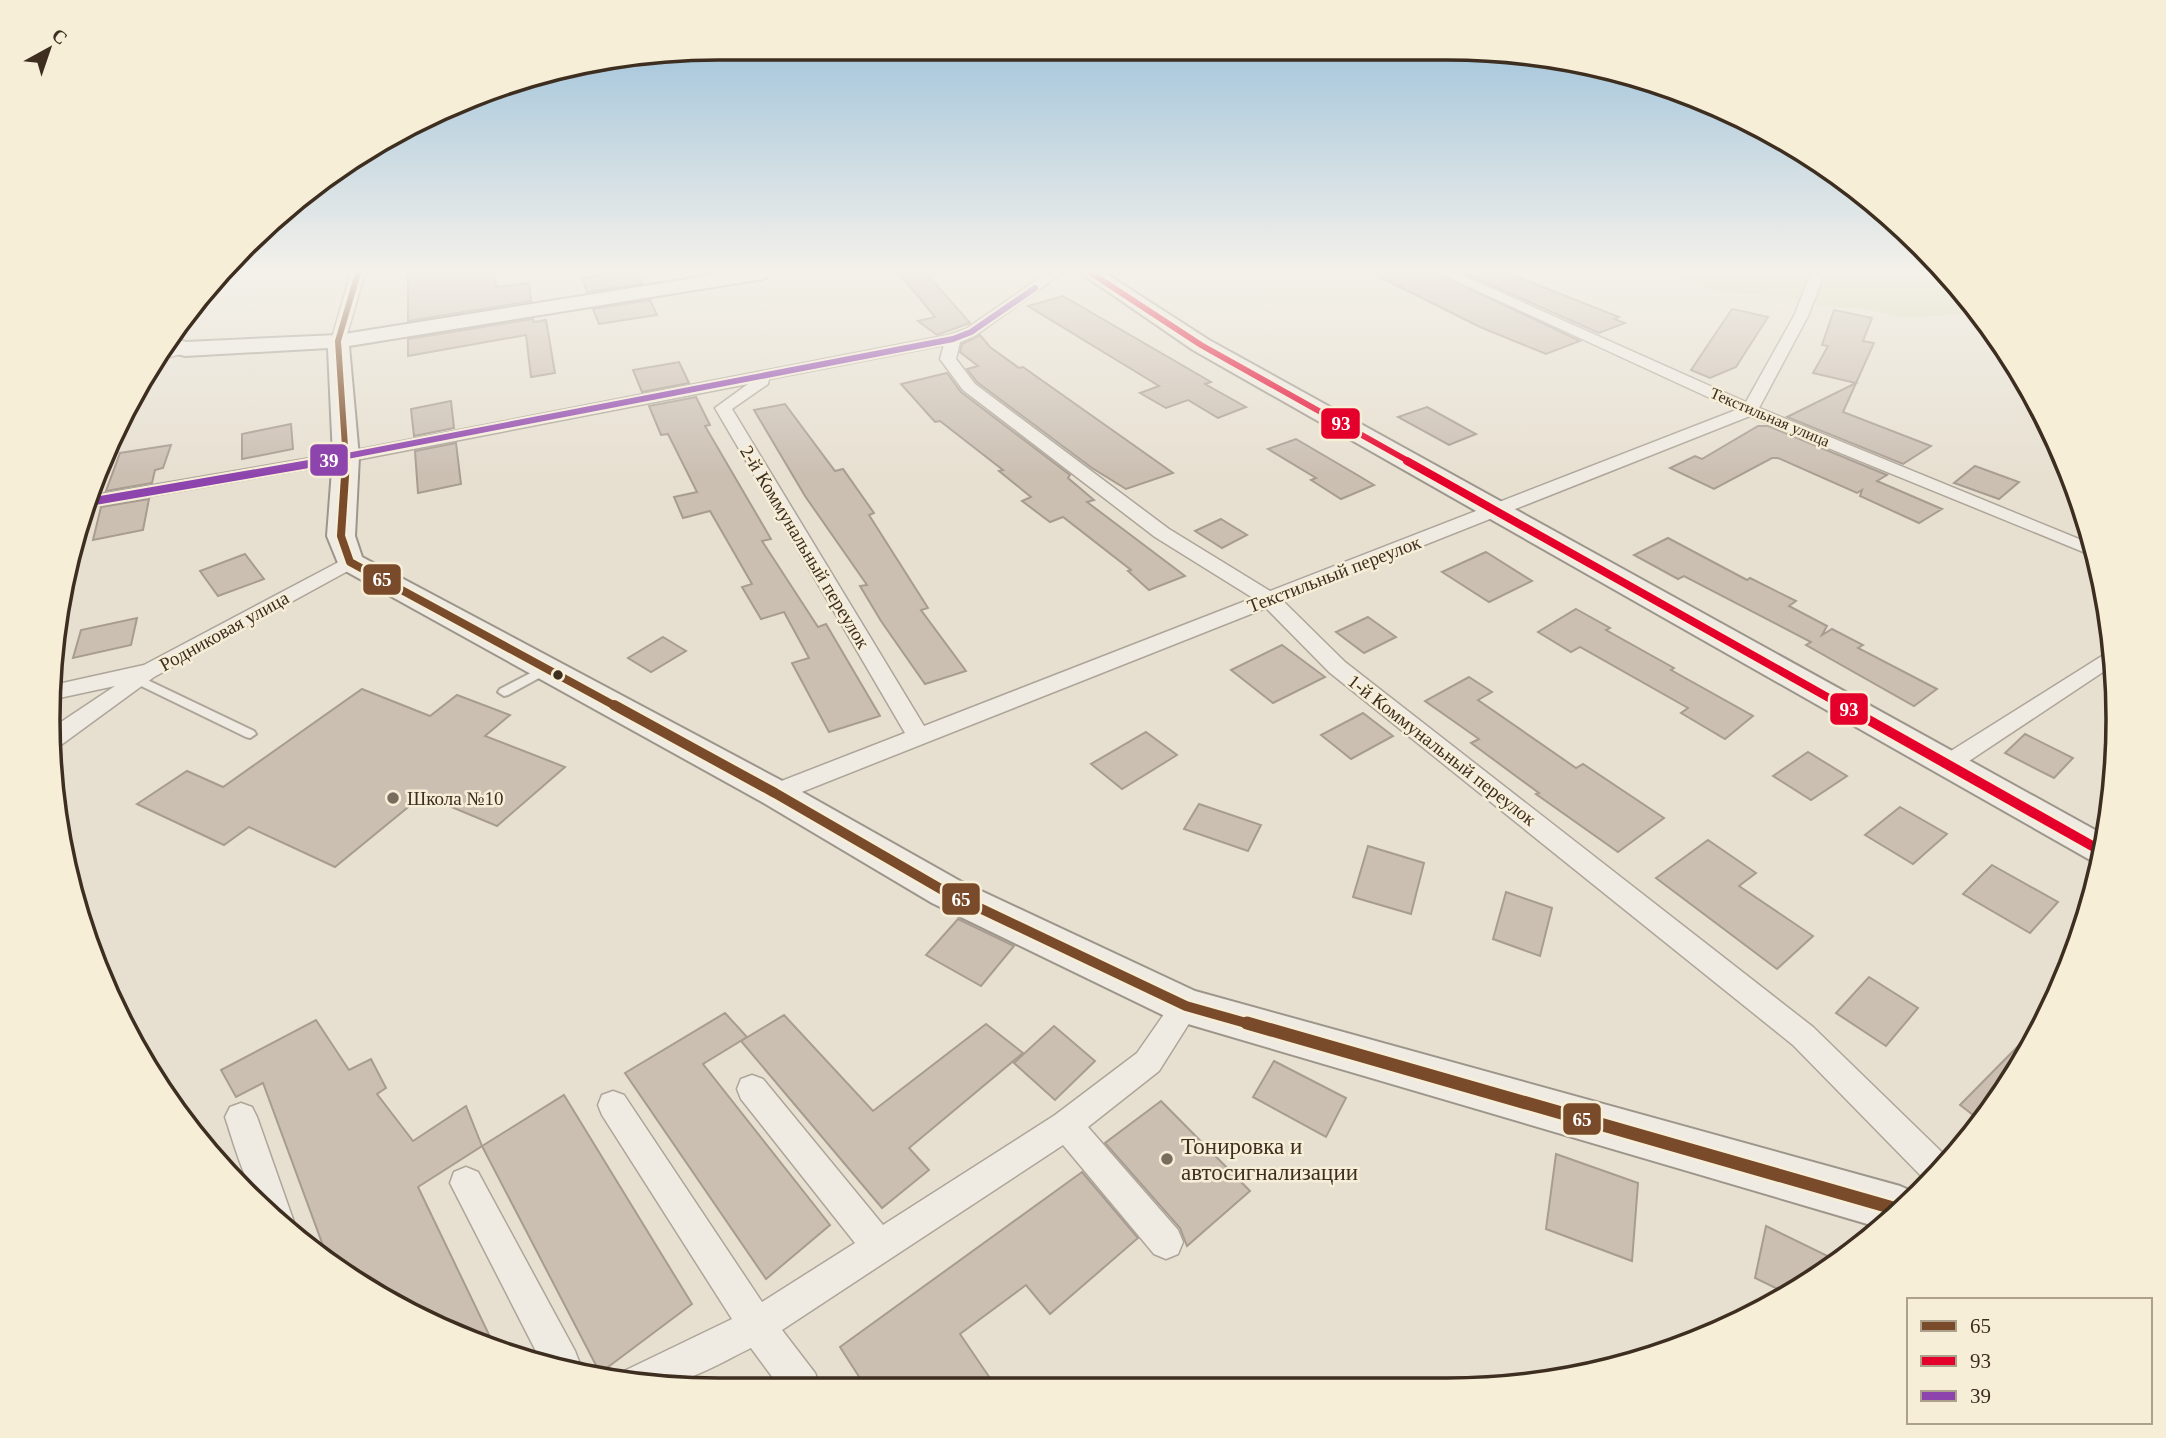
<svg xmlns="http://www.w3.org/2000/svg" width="2166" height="1438" font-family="Georgia,serif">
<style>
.green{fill:#d6d7b3}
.building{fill:#cbbfb2;stroke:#a89c90;stroke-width:2}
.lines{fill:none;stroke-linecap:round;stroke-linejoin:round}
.lane-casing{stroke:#ada599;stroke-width:4}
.street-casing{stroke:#ada599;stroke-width:3}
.secondary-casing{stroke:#9c958a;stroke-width:4}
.lane{fill:#efebe3;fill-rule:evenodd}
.street{fill:#efebe3;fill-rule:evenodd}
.secondary{fill:#efebe3;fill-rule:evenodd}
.bus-1-far3-casing{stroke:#f7eed8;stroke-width:10}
.bus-1-far2-casing{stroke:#f7eed8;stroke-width:12}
.bus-1-far1-casing{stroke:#f7eed8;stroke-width:15}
.bus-1-casing{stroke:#f7eed8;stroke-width:18}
.bus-2-far2-casing{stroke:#f7eed8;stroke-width:10}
.bus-2-far1-casing{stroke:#f7eed8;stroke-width:12}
.bus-2-casing{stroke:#f7eed8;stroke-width:15}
.bus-3-far1-casing{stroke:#f7eed8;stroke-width:10}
.bus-3-casing{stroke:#f7eed8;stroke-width:12}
.bus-1-far3{stroke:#7a4b2a;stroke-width:6}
.bus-1-far2{stroke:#7a4b2a;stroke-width:8}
.bus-1-far1{stroke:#7a4b2a;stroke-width:10}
.bus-1{stroke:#7a4b2a;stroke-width:13}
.bus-2-far2{stroke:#e4002b;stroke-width:6}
.bus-2-far1{stroke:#e4002b;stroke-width:8}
.bus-2{stroke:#e4002b;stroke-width:10}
.bus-3-far1{stroke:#8e44ad;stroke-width:6}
.bus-3{stroke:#8e44ad;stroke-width:8}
.bus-dot{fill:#3d2e20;stroke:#f7eed8;stroke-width:2.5}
.poi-dot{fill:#786c5e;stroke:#f7eed8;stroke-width:2.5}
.labels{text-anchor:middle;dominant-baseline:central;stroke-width:5;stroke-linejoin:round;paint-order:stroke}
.far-street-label{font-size:16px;fill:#3d2e20;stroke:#f7eed8}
.street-label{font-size:19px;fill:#3d2e20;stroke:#f7eed8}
.poi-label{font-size:19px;fill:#3d2e20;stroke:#f7eed8;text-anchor:start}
.near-poi-label{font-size:23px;fill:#3d2e20;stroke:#f7eed8;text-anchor:start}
.rim{fill:none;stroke:#3d2e20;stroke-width:3.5}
.line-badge{stroke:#f7eed8;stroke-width:2.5}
.badge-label{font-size:19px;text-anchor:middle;font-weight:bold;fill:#fff}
</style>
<rect width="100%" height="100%" fill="#e7e0d1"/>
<polygon class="green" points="1660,273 1945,273 1984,317 1968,314 1903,318 1865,309 1826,307 1790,297 1717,292"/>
<g class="building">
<polygon points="408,273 495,273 496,287 529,283 531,301 408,321"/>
<polygon points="613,273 637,273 642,284 587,292 582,278"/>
<polygon points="899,273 926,273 970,323 937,335 918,321 935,317"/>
<polygon points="1372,273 1437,273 1580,341 1546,354 1480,327"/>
<polygon points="1464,273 1507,273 1619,317 1614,319 1625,323 1599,333"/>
<polygon points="1063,296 1211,382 1205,384 1246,407 1218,418 1188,400 1166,408 1140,393 1159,386 1028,306"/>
<polygon points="650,300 657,315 599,324 593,309"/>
<polygon points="1732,309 1768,317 1736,367 1710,378 1691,370"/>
<polygon points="1834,310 1872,318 1863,341 1874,343 1843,412 1931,446 1903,464 1787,417 1856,383 1813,373 1828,346 1822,345"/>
<polygon points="533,319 534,322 546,320 555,373 531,377 526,335 408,356 408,339"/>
<polygon points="980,335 990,347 1019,368 1023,367 1173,473 1126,489 1092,468 977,382 967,369 978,366 960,352 962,344"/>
<polygon points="679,362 689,383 642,392 633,370"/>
<polygon points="947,373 961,392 1070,475 1068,478 1094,500 1087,502 1185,576 1149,590 1128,571 1131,570 1063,517 1050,522 1022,501 1031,497 999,471 1003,470 940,421 935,422 901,384"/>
<polygon points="696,397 710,425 705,426 771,539 762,541 818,627 826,624 880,716 829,732 792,663 809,658 784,612 761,619 742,587 752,584 710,511 683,518 674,497 697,492 668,434 661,435 649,406"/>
<polygon points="451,401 454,428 414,436 411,409"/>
<polygon points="785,404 835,471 843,469 874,513 869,515 928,608 921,610 966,671 925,684 881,621 860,586 867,585 805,496 754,410"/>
<polygon points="1427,407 1476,434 1449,445 1398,417"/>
<polygon points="291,424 293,449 242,459 242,434"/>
<polygon points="1758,426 1768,426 1887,475 1877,481 1942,509 1919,523 1860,496 1862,490 1857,493 1778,458 1772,458 1714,489 1670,468 1695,456 1702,459"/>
<polygon points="1296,439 1354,473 1374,485 1341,499 1311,480 1316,478 1268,449"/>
<polygon points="456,443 461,484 418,493 415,451"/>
<polygon points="171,445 163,468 155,470 152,483 106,491 120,453"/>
<polygon points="1975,466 2019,482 1999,499 1954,483"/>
<polygon points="149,499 143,530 93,540 101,507"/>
<polygon points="1221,519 1247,535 1222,548 1195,531"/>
<polygon points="1668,538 1747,580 1750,578 1796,601 1789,606 1827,626 1822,635 1832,629 1863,645 1858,648 1937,689 1914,706 1806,645 1811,642 1684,576 1678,579 1634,555"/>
<polygon points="1486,552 1532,581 1489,602 1442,572"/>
<polygon points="245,554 264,579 218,596 200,571"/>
<polygon points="1576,609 1610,628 1606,630 1674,668 1671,670 1753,716 1725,739 1681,713 1688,708 1580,647 1571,652 1538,632"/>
<polygon points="1368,617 1396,637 1364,653 1336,632"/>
<polygon points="137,618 131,645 73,658 81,630"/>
<polygon points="663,637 686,651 651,672 628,658"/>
<polygon points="1282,645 1325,677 1273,703 1231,670"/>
<polygon points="1469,677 1492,692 1478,700 1576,768 1583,764 1664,818 1618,852 1536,794 1539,793 1471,743 1479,739 1425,701"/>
<polygon points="362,689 430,716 457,695 510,715 485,736 565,767 497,826 423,795 335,867 249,827 224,845 137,804 187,771 223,787"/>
<polygon points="1363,713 1393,736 1351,759 1321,735"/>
<polygon points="1146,732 1177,755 1122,789 1091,764"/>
<polygon points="2025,734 2073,758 2054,778 2005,753"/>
<polygon points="1808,752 1847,776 1811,800 1773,776"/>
<polygon points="1199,804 1261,825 1248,851 1184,829"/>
<polygon points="1900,807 1947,834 1913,864 1865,835"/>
<polygon points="1708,840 1756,873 1739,886 1813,936 1777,969 1656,878"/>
<polygon points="1368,846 1424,863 1411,914 1353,897"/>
<polygon points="1992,865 2058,902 2030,933 1963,894"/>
<polygon points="1506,892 1552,908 1540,956 1493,939"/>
<polygon points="958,919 1014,946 981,986 926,955"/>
<polygon points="1869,977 1918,1008 1886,1046 1836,1013"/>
<polygon points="725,1013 747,1037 703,1064 830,1225 766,1279 625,1073"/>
<polygon points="784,1015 873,1111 986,1024 1023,1053 909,1148 929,1170 882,1208 741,1041"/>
<polygon points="316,1020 349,1070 371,1059 386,1088 377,1094 413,1141 466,1106 482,1146 418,1187 493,1343 422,1322 328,1259 263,1083 236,1097 221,1070"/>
<polygon points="1054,1026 1095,1061 1055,1100 1014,1063"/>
<polygon points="2022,1042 2031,1049 2029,1055 1981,1121 1960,1105"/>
<polygon points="1274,1061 1346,1098 1326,1137 1253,1097"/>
<polygon points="564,1095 692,1304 600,1373 482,1146"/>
<polygon points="1161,1101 1250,1191 1187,1246 1180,1228 1105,1143"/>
<polygon points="1556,1154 1638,1183 1632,1261 1546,1229"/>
<polygon points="1082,1172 1138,1238 1050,1314 1026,1285 960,1334 996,1387 865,1386 840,1347"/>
<polygon points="1766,1226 1840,1262 1788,1294 1755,1278"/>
</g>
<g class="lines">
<defs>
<g id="lane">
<polygon points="546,665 550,666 552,669 550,672 508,695 504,696 498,692 500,689"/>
<polygon points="139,676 254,731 256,734 250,738 246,737 135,683 133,680 135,677"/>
</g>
<g id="street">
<polygon points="351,273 365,273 345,341 338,345 331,341"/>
<path d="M1047,273H1062L976,335L960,342L956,359L975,384L1169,529L1270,591L1736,410L1439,273H1457L1746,402L1794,316L1811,273H1825L1808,316L1759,408L2096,546L2098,558L1750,416L1283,601L1345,662L1813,1027L1952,1162L1929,1184L1793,1045L1329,672L1266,608L784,799L775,802L766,799L763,793L766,787L905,733L715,408L748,384L346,462L88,507L90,496L346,452L949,335L966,329ZM944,345L940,359L963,390L1155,537L1253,598L924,726L732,409L768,384L769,379Z"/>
<polygon points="185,345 192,349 190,352 157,360 163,350"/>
<polygon points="350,556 360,562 357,566 154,677 61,745 53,747 52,728 115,686 50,700 49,686 144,665"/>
<polygon points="2113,649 2115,664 1954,771 1938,771 1934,765 1938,759"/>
<path d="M1186,994L1196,997L1200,1006L1159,1071L1088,1127L1178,1230L1183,1242L1178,1254L1166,1259L1154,1254L1063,1145L782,1330L815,1373L820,1386H779L751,1348C707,1369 669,1397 618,1381L622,1372L732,1319L602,1115L598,1105L602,1095L613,1091L624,1095L762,1302L855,1243L741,1099L737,1089L741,1079L752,1075L763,1079L883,1225L1055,1115L1137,1053L1176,997Z"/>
<path d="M241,1103L252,1107L257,1117L295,1225L291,1234C249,1206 240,1162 225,1117L230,1107Z"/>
<polygon points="466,1167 478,1172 575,1351 580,1364 578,1369 539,1357 450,1183 454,1172"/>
</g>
<g id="secondary">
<polygon points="725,273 773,273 763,279 349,346 359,457 355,536 362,557 788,784 960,881 1195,991 1900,1186 1918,1194 1881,1228 1171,1019 932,903 762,802 340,568 327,536 333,457 328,348 185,356 163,350 170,338 186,342 338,335"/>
<polygon points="1081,273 1105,273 1209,340 2106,836 2099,865 1193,350"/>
</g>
</defs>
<use href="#lane" class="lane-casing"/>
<use href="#street" class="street-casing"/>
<use href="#secondary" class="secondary-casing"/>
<use href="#lane" class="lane"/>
<use href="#street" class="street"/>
<use href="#secondary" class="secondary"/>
<defs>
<polyline id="bus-1-far3" points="346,462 338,341 358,273"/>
<polyline id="bus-1-far2" points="346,461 341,536 350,562 617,707"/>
<polyline id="bus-1-far1" points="614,705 775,793 946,892 1186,1006 1253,1025"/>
<polyline id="bus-1" points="1247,1023 1900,1210"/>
<polyline id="bus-2-far2" points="1091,273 1201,345 1410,462"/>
<polyline id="bus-2-far1" points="1407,461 1845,707"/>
<polyline id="bus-2" points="1842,705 2103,852"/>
<polyline id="bus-3-far1" points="316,462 953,339 971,332 1035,288"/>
<polyline id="bus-3" points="89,502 326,461"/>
</defs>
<use href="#bus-1-far3" class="bus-1-far3-casing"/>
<use href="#bus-1-far2" class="bus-1-far2-casing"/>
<use href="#bus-1-far1" class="bus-1-far1-casing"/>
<use href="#bus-1" class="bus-1-casing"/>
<use href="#bus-2-far2" class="bus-2-far2-casing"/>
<use href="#bus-2-far1" class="bus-2-far1-casing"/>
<use href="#bus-2" class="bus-2-casing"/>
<use href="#bus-3-far1" class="bus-3-far1-casing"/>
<use href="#bus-3" class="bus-3-casing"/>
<use href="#bus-1-far3" class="bus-1-far3"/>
<use href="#bus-1-far2" class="bus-1-far2"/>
<use href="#bus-1-far1" class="bus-1-far1"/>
<use href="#bus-1" class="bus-1"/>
<use href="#bus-2-far2" class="bus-2-far2"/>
<use href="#bus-2-far1" class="bus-2-far1"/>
<use href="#bus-2" class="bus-2"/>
<use href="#bus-3-far1" class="bus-3-far1"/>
<use href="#bus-3" class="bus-3"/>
</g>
<linearGradient id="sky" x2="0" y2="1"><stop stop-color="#96bed9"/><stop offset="0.57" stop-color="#f4f1ea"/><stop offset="1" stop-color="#f4f1ea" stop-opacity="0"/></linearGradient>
<rect width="2166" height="475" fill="url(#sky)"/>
<circle class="bus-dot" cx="558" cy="675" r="6"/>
<g class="poi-dot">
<circle cx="393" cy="798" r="7"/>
<circle cx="1167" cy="1159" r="7"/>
</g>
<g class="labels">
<g class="far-street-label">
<text transform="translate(1770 417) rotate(23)">Текстильная улица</text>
</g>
<g class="street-label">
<text transform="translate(805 547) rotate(59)">2-й Коммунальный переулок</text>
<text transform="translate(1334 574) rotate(-21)">Текстильный переулок</text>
<text transform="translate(224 631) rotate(-29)">Родниковая улица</text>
<text transform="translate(1442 750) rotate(38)">1-й Коммунальный переулок</text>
</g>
<g class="poi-label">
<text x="407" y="798">Школа №10</text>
</g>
<g class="near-poi-label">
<text x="1181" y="1146">Тонировка и<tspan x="1181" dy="26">автосигнализации</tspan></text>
</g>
</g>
<path d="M0 0H2166V1438H0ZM719 60H1447A659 659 0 0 1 2106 719V719A659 659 0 0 1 1447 1378H719A659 659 0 0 1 60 719V719A659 659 0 0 1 719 60Z" fill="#f7eed8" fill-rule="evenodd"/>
<path class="rim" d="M719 60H1447A659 659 0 0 1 2106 719V719A659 659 0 0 1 1447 1378H719A659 659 0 0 1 60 719V719A659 659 0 0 1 719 60Z"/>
<g class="line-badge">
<rect x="1320" y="407" width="41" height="33" rx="7" fill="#e4002b"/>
<rect x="309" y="443" width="40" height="34" rx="7" fill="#8e44ad"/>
<rect x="362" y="563" width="40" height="33" rx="7" fill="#7a4b2a"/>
<rect x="1829" y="692" width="40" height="34" rx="7" fill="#e4002b"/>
<rect x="941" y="882" width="40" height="34" rx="7" fill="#7a4b2a"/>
<rect x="1562" y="1102" width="40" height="34" rx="7" fill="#7a4b2a"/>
</g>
<g class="badge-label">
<text x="1341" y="430">93</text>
<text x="329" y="467">39</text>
<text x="382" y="586">65</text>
<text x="1849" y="716">93</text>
<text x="961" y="906">65</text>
<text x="1582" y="1126">65</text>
</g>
<rect x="1907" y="1298" width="245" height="126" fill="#f7eed8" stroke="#ada18e" stroke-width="2"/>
<rect x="1921" y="1321" width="35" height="10" fill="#7a4b2a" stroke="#ada18e" stroke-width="2"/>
<text x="1970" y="1333" font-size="21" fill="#3d2e20">65</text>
<rect x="1921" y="1356" width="35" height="10" fill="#e4002b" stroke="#ada18e" stroke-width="2"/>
<text x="1970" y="1368" font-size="21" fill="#3d2e20">93</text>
<rect x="1921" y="1391" width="35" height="10" fill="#8e44ad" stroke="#ada18e" stroke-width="2"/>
<text x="1970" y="1403" font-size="21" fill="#3d2e20">39</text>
<g transform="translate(49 49) rotate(40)" stroke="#f7eed8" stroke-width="5" paint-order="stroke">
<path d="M0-5L12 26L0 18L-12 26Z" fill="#3d2e20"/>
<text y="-10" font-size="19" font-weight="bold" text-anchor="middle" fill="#3d2e20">С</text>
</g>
</svg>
